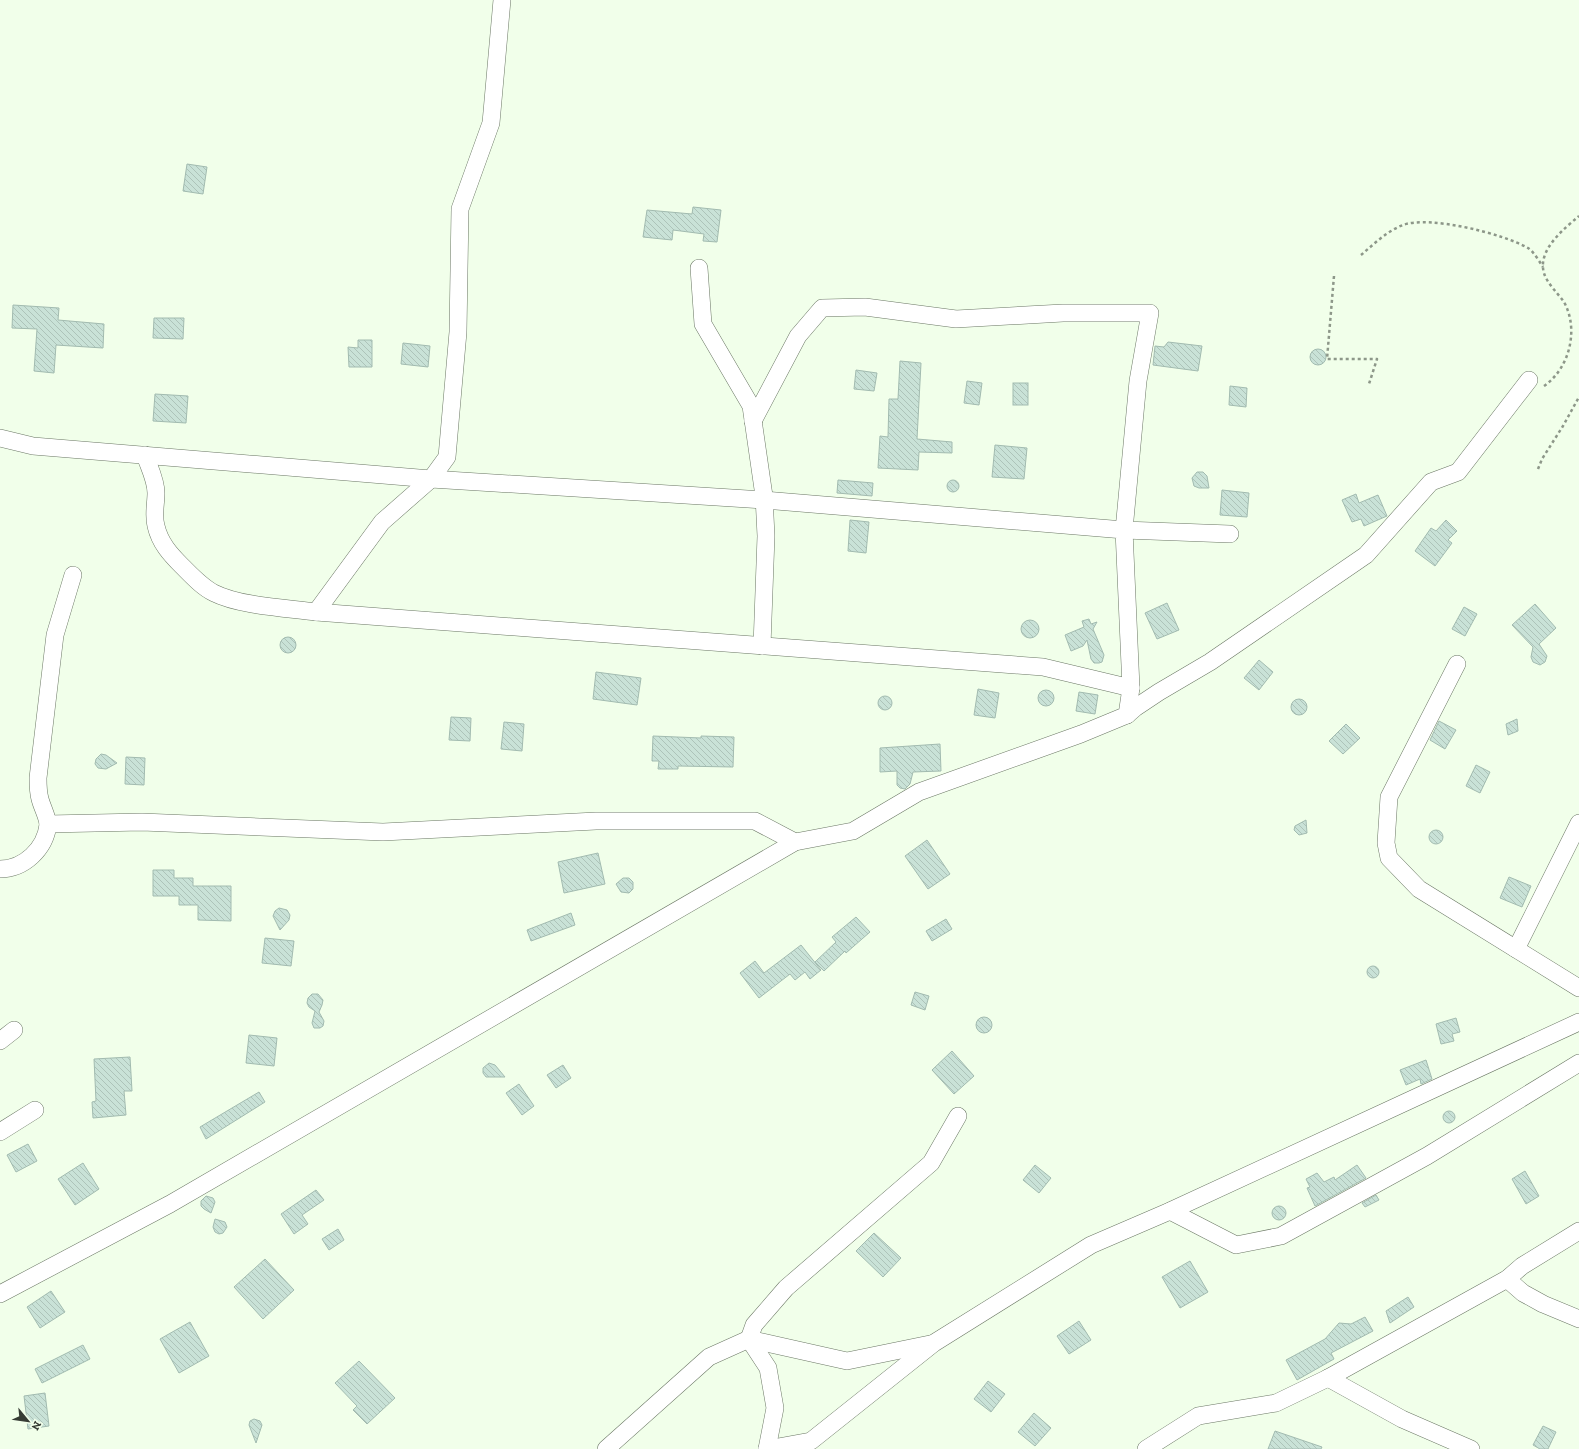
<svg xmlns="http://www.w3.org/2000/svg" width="1579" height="1449" font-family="'Zilla Slab',serif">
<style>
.building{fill:url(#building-back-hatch);stroke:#a2bbb0}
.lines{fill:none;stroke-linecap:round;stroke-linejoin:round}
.minor-casing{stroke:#6b7765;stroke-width:18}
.path{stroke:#8d9789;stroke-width:2.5;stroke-dasharray:3 3;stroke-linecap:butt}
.minor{stroke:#fff;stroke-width:17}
</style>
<defs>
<pattern id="building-back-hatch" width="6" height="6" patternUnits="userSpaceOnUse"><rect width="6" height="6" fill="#c9e2d7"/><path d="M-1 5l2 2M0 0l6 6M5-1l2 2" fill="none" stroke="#adc3b9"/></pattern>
</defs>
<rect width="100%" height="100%" fill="#f1ffea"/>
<g class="building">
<polygon points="187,164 207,167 203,194 183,191"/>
<polygon points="693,207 721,210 717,242 703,241 704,234 673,230 672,240 643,237 647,210 692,214"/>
<polygon points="13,305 59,308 58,320 104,324 103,348 56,345 54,373 34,371 37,329 12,328"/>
<polygon points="154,318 184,318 183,339 153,338"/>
<polygon points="358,340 372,340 372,367 349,367 348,347 358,348"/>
<polygon points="1168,342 1202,346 1198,371 1153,365 1155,346 1164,347"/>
<polygon points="403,343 430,346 428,367 401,364"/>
<circle cx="1318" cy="357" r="8"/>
<polygon points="900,361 921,363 917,439 952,442 952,453 919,452 918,470 878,468 880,436 888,437 889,399 898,399"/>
<polygon points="856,370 877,373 874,391 854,389"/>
<polygon points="967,381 982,383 979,405 964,403"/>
<rect x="1013" y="383" width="15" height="22"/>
<polygon points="1230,386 1247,388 1246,407 1229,405"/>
<polygon points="155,394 188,396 186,423 153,421"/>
<polygon points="995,445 1027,448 1024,479 992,477"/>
<polygon points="1197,472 1203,472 1207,476 1209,488 1199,488 1194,486 1192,478"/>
<circle cx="953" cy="486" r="6"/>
<polygon points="838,480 873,483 872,496 837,493"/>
<polygon points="1222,490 1249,493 1247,517 1220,515"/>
<polygon points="1356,494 1359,503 1378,495 1387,516 1364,526 1361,519 1352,522 1342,500"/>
<polygon points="850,520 869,522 866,553 848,551"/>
<polygon points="1446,520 1457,531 1448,540 1452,543 1435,566 1415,551 1431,528 1436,531"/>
<polygon points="1167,603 1179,630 1157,639 1145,613"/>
<polygon points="1535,604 1556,628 1539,644 1547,656 1545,662 1540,665 1533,662 1531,657 1533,647 1512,625"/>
<polygon points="1464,607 1477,614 1465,636 1452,629"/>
<polygon points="1089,619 1091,624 1097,622 1093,629 1104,655 1102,662 1099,663 1094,663 1091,659 1087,640 1083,646 1071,651 1065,635 1084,627 1082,621"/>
<circle cx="1030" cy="629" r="9"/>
<circle cx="288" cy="645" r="8"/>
<polygon points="1259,660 1273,672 1259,690 1244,678"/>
<polygon points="596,672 641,678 637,705 593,699"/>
<polygon points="978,689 999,693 995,718 974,715"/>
<circle cx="1046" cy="698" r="8"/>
<polygon points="1079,692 1098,695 1095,714 1076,711"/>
<circle cx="885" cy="703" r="7"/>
<circle cx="1299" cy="707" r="8"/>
<polygon points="451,717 471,718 470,741 449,740"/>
<polygon points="1517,719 1518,731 1508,735 1506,724"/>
<polygon points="1439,721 1456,730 1445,749 1430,740"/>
<polygon points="504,722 524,724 522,751 501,749"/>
<polygon points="1346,724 1360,738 1343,754 1329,741"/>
<polygon points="653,736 701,738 701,736 734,737 733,767 678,766 678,769 658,769 659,761 652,761"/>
<polygon points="940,744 941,771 913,772 910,784 905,789 900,788 897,785 897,771 880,772 880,748"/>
<polygon points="101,754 106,755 117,763 106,769 98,768 95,764 96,759"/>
<polygon points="126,757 145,758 144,785 125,784"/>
<polygon points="1476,765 1490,772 1480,793 1466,786"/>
<polygon points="1306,820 1307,833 1299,835 1294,830 1295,826"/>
<circle cx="1436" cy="837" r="7"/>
<polygon points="927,840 950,874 928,889 905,856"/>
<polygon points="598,853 605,884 564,893 558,862"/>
<polygon points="153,870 174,870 174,878 193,878 193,886 231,886 231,921 198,920 198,905 179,905 179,896 153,896"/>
<polygon points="1509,877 1531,886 1522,907 1500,898"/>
<polygon points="623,878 629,878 633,882 633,889 629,893 621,892 616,884"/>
<polygon points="279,908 287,910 290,915 289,920 280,930 273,916 275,911"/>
<polygon points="571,913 575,925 531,941 527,930"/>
<polygon points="856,917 870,932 846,953 845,951 824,971 815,962 836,942 832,937"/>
<polygon points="946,919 952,929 932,941 926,931"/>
<polygon points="265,938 294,941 291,966 262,963"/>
<polygon points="801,945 821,970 810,979 805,972 795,980 790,974 759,998 740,973 755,961 764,973"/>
<circle cx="1373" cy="972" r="6"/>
<polygon points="915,992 929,996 925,1010 911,1005"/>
<polygon points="312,994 318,994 323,1000 322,1005 319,1012 324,1021 323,1026 320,1028 314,1028 312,1023 315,1011 309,1007 307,1003 308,998"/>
<circle cx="984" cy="1025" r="8"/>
<polygon points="1456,1018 1460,1032 1452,1034 1454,1041 1441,1044 1436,1024"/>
<polygon points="249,1035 277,1038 274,1066 246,1063"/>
<polygon points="952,1051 974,1076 954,1094 932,1070"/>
<polygon points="130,1057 132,1091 124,1091 126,1115 93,1118 92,1102 96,1101 94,1059"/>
<polygon points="1426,1060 1432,1079 1421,1084 1420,1079 1406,1085 1400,1070"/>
<polygon points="489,1063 495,1065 505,1077 486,1077 483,1073 483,1068"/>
<polygon points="563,1065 571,1078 556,1088 547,1075"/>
<polygon points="519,1084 534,1106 522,1115 506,1093"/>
<polygon points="259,1092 265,1102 206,1139 200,1127"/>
<circle cx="1449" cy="1117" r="6"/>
<polygon points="28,1144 37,1161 16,1172 7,1155"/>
<polygon points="83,1163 99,1189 75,1205 58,1179"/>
<polygon points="1035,1165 1051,1178 1039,1193 1023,1180"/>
<polygon points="1357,1165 1366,1178 1315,1206 1307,1188 1310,1187 1306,1179 1317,1173 1324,1182 1334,1177 1335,1180"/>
<polygon points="1525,1171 1539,1196 1526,1204 1512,1179"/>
<polygon points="316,1190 324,1200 302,1215 308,1224 294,1234 281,1214"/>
<polygon points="1376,1195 1379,1200 1365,1207 1362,1203"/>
<polygon points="206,1196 213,1198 215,1202 211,1213 204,1209 201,1206 201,1201"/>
<circle cx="1279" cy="1213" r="7"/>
<polygon points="215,1219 225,1222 227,1227 223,1233 219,1234 215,1232 213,1227"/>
<polygon points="338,1229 344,1240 329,1250 322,1239"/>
<polygon points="874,1233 901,1258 883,1277 856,1251"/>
<polygon points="265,1259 294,1290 263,1319 234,1287"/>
<polygon points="1190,1261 1208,1292 1180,1308 1162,1277"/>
<polygon points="51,1291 65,1312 40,1328 27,1307"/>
<polygon points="1408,1297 1414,1307 1390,1323 1386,1311"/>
<polygon points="1365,1317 1373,1331 1331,1353 1334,1359 1297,1380 1286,1360 1325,1339 1339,1323 1351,1324"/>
<polygon points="1079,1321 1091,1340 1069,1354 1057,1336"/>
<polygon points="190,1322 209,1356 179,1373 160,1339"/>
<polygon points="83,1345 90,1359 42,1383 35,1369"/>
<polygon points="359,1361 395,1398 367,1424 353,1410 357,1406 335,1383"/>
<polygon points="988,1381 1005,1394 991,1412 974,1399"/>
<polygon points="45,1393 49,1426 28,1429 24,1396"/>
<polygon points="1034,1413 1051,1428 1035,1446 1018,1432"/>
<polygon points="254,1419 260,1421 262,1425 256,1443 249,1425 250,1421"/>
<polygon points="1543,1426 1556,1432 1548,1449 1540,1449 1533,1445"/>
<polygon points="1275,1431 1322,1447 1321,1449 1268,1449"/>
</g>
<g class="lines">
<defs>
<g id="minor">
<polyline points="699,268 703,324 751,406 764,496 766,536 762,646"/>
<polyline points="753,421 798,336 822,308 865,307 956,319 1063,313 1150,313 1138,381 1124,530 1230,534"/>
<polyline points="0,438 33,446 431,479 764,500 1124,530 1131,688 1127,715 1081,734 919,792 853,831 795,842 170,1204 0,1294"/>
<path d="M145,455C149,467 156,480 156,493C156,504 153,515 156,526C160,543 170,554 182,566C192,576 202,587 214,593C240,606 286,608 316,612L1043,667L1131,688"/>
<polyline points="316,612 382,522 431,479 447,457 458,332 460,209 491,123 502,0"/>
<polyline points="1457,664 1389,797 1386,843 1389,858 1419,889 1579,988"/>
<polyline points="1127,715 1135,708 1159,692 1210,662 1366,555 1431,482 1458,472 1529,380"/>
<polyline points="48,824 142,822 383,832 596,821 755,821 795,842"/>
<path d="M0,869C24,869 45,849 48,825C48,818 42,807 40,799C38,792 38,785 38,778L55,635L73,575"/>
<polyline points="1516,949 1579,823"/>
<polyline points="0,1041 14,1030"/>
<polyline points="0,1132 35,1110"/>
<polyline points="1170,1211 1236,1245 1281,1236 1427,1156 1579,1063"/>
<polyline points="1507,1279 1523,1293 1543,1304 1579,1319"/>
<polyline points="1328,1378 1402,1419 1471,1449"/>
<polyline points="606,1449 709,1357 749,1339 847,1361 930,1344"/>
<polyline points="767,1449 811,1441 934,1343 1091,1245 1170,1211 1579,1022"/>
<polyline points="767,1449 775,1408 768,1368 749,1339 754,1325 786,1288 931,1163 958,1116"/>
<polyline points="1146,1449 1198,1416 1276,1403 1328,1378 1507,1279 1522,1266 1579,1231"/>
</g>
</defs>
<use href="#minor" class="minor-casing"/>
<g class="path">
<path d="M1361,255C1374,244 1387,231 1403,225C1429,215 1504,234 1528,248C1534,252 1539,261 1543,267"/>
<polyline points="1334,276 1327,359 1377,359 1369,384"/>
<path d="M1544,386C1570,368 1579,329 1564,302C1557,292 1544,281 1543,268C1541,247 1565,228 1579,216"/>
<polyline points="1538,469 1542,459 1563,426 1579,397"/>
</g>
<use href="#minor" class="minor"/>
</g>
<g transform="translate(28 1421) rotate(119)" stroke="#f1ffea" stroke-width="3" paint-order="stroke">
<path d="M0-3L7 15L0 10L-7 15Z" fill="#363c34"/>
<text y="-6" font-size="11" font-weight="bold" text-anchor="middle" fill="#363c34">N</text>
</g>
</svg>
